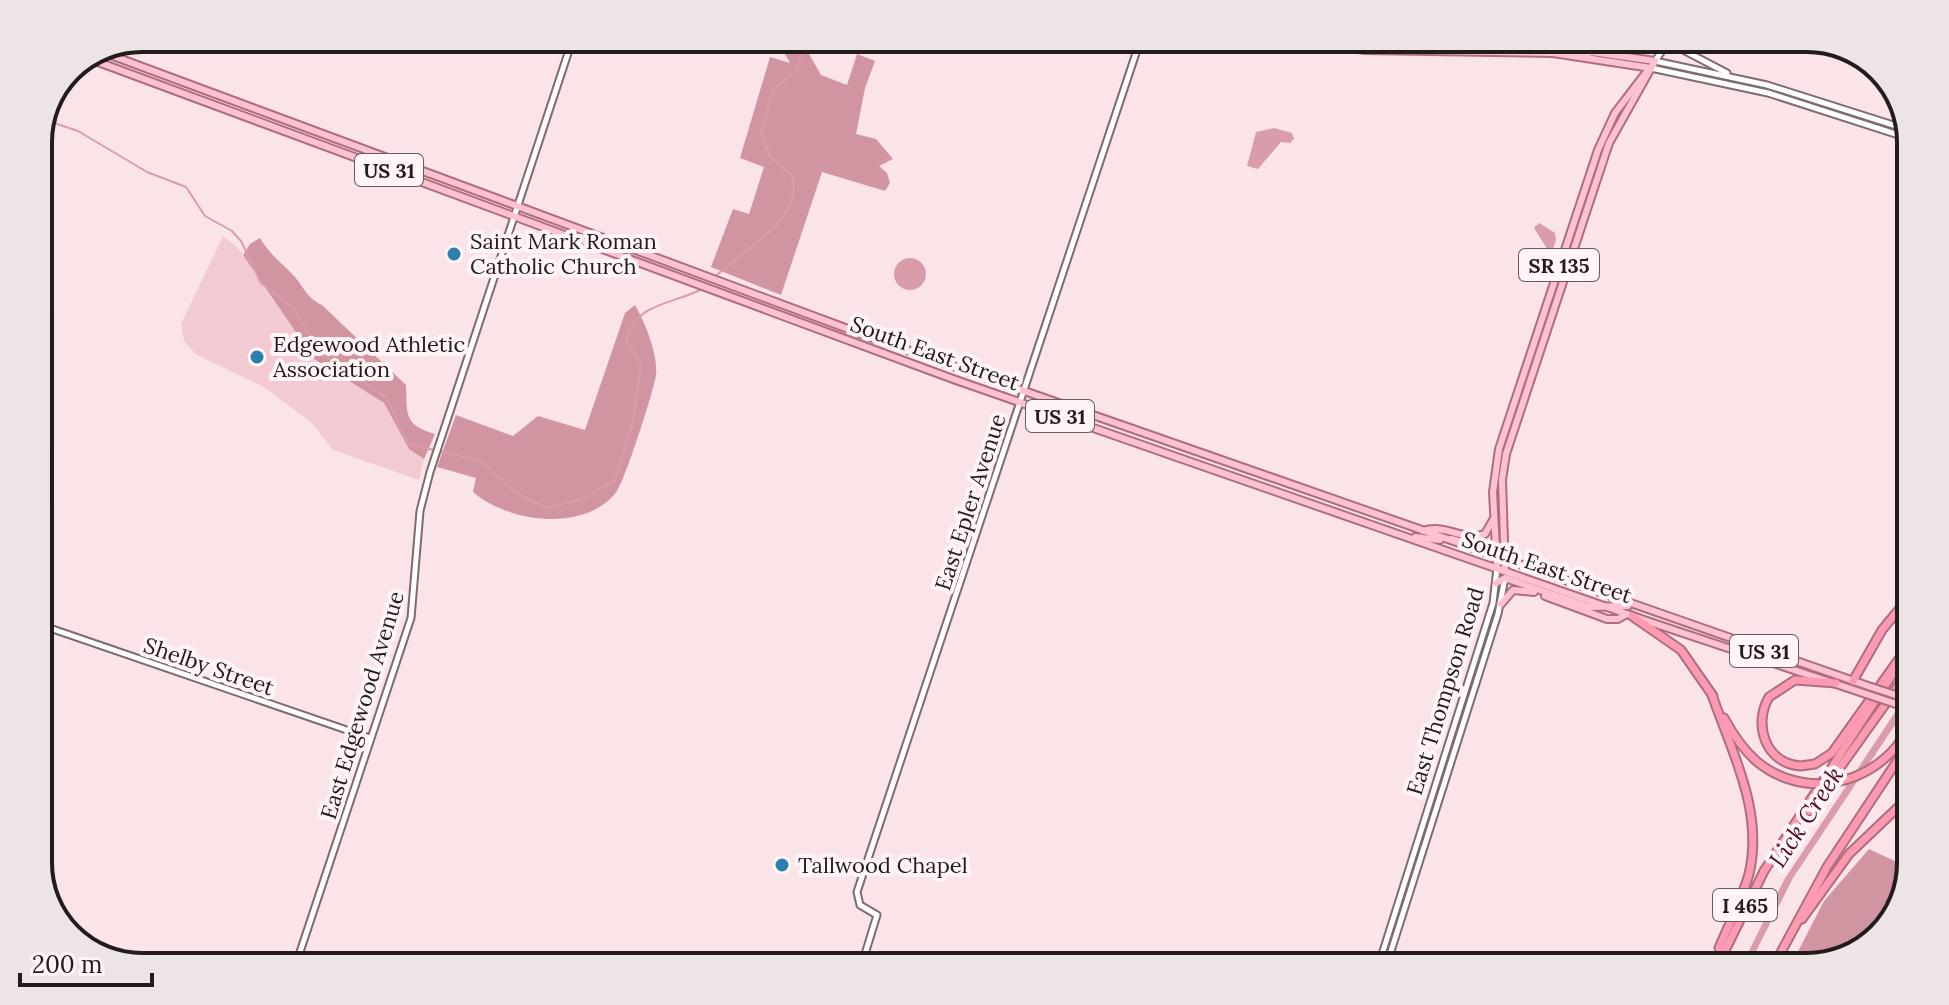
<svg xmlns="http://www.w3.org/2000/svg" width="1949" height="1005" font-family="Lora,serif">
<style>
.green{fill:#f2cad2}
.forest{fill:#d095a1}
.water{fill:#d89da9}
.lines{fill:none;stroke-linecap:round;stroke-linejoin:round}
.stream{stroke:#d89da9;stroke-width:2}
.secondary-casing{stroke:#7f6b6e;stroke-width:9}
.primary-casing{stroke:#af6e7d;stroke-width:10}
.highway-casing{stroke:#af6e7d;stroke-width:11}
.secondary{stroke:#fff;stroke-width:5}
.primary{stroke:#fdc2d0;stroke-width:6}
.highway{stroke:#fb9ab1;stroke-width:7}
.primary-bridge-casing{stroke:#af6e7d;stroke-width:10;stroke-linecap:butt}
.highway-bridge-casing{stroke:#af6e7d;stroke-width:11;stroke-linecap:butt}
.primary-bridge{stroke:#fdc2d0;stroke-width:6}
.highway-bridge{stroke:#fb9ab1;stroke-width:7}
.poi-dot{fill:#2b7faf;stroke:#fff5f7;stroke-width:3}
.labels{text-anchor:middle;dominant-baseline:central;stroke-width:8;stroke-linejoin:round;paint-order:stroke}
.shield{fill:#fff5f7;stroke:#655c5e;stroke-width:2}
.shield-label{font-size:20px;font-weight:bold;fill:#231b1c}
.poi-label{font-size:22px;fill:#231b1c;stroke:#fff5f7;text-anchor:start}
.street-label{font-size:22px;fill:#231b1c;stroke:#fff5f7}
.water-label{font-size:24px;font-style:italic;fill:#540d26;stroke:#fff5f7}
.rim{fill:none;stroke:#231b1c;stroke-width:4}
</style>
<rect width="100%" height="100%" fill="#fbe4e8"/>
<polygon class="green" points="223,236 238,248 314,360 384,403 409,449 424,459 419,480 333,450 312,423 262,386 197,355 184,341 181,324"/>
<g class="forest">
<polygon points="776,38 800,38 821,75 847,85 857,54 875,61 865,88 856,134 876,139 893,159 879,166 887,173 890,183 885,191 822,172 781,295 711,267 733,209 749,214 764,167 740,158 770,57 790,63"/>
<path d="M260,238C270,255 282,263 295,277C305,289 307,298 322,305L406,385C407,415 404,425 435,434L424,459L409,449L384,403L314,359L243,255L250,244Z"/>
<path d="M635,305C645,323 658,353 656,375C654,390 625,480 617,491C586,533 509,523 473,492L476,478L437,467L456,415L513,436L538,416L585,430L625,313Z"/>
<path d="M1869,849L1910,868C1907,880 1906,899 1900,910C1878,949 1832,967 1790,967L1824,901Z"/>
</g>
<g class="water">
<polygon points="1274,128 1292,133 1294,139 1290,143 1281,142 1258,169 1247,166 1256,132"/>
<polygon points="1539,223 1555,233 1556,240 1551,255 1534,228"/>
<circle cx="910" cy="274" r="16"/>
<polygon points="1911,688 1911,701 1793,878 1748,967 1741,967 1784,880"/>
</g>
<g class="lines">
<g class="stream">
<path d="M45,120L78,131L147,172L186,187L205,216L232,231L241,241L261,283L294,308L320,353L386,397L408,444L481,461L512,491L548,508L585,498L615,480L633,422L641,366L626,340C634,303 674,304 702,289"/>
<path d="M716,276C740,252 805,219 792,176L770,156L761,134L773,90L797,70L801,54L793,38"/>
</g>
<defs>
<g id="secondary">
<polyline points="1671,38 1655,61 1767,85 1909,130"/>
<polyline points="1668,42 1727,73"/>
<polyline points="1651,68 1768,93 1911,139"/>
<polyline points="38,624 370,738"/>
<polyline points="295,967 411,618 420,511 430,472 573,38"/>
<polyline points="861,967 877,915 860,905 857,892 1141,38"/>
<polyline points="1378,967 1493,603 1497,568"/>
<polyline points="1386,967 1498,614 1505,578"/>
</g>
<g id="primary">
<polyline points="1279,38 1365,50 1553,53 1651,68"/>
<polyline points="105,53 867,336 1871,687"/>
<polyline points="90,59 953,379 1650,622 1866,694"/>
<path d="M1423,531C1445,523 1464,542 1485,534L1493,520"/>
<polyline points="1415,537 1440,540"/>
<polyline points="1451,539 1496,551"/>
<polyline points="1497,568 1493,492 1499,449 1598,150 1615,113 1648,70"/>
<polyline points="1505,571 1502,480 1506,454 1609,143 1655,61 1592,52 1579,56"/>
<polyline points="1496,583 1505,578 1589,607 1628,606"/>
<polyline points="1545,596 1607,619 1618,619 1627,614"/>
<polyline points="1501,604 1513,590 1534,592"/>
</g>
<g id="highway">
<polyline points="1632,616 1681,650 1713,696"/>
<polyline points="1853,681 1882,630 1911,595"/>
<path d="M1836,683L1795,680L1769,697C1753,724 1765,763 1800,766L1815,764L1832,753L1899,659"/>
<path d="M1712,695C1732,752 1764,812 1749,874C1742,899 1729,924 1719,948"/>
<path d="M1724,718C1743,753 1765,777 1806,783"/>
<polyline points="1897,746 1911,726"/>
<polyline points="1809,811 1911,668"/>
<polyline points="1802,919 1849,854 1911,795"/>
<polyline points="1717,967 1764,871 1911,646"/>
<polyline points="1773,967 1827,867 1911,740"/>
</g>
</defs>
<use href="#secondary" class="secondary-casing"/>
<use href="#primary" class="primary-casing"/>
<use href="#highway" class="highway-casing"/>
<use href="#secondary" class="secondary"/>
<use href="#primary" class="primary"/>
<use href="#highway" class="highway"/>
<defs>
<g id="primary-bridge">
<polyline points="1871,687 1902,697"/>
<polyline points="1866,694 1911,709"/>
</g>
<path id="highway-bridge" d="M1806,783C1841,787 1874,773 1897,746"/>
</defs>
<use href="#primary-bridge" class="primary-bridge-casing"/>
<use href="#highway-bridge" class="highway-bridge-casing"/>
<use href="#primary-bridge" class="primary-bridge"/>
<use href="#highway-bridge" class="highway-bridge"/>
</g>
<g class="poi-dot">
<circle cx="454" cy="254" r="8"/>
<circle cx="257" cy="357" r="8"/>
<circle cx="782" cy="865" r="8"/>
</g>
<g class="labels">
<g class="shield">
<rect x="355" y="154" width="68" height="32" rx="6"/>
<rect x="1519" y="249" width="80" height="32" rx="6"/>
<rect x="1026" y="400" width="68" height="32" rx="6"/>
<rect x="1730" y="635" width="68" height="32" rx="6"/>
<rect x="1713" y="889" width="64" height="32" rx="6"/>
</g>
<g class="shield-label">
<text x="389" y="170">US 31</text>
<text x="1559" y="265">SR 135</text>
<text x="1060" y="416">US 31</text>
<text x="1764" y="651">US 31</text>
<text x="1745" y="905">I 465</text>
</g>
<g class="poi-label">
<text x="470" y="241">Saint Mark Roman<tspan x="470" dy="25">Catholic Church</tspan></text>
<text x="273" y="344">Edgewood Athletic<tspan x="273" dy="25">Association</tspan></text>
<text x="798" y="865">Tallwood Chapel</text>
</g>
<g class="street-label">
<text transform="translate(935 353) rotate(20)">South East Street</text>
<text transform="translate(970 502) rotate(-72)">East Epler Avenue</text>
<text transform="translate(1547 567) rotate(19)">South East Street</text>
<text transform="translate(209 666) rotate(19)">Shelby Street</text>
<text transform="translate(1445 691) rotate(-73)">East Thompson Road</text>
<text transform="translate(362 705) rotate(-73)">East Edgewood Avenue</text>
</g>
<g class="water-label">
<text transform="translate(1806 817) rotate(-57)">Lick Creek</text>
</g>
</g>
<path d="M0 0H1949V1005H0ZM142 52H1807A90 90 0 0 1 1897 142V863A90 90 0 0 1 1807 953H142A90 90 0 0 1 52 863V142A90 90 0 0 1 142 52Z" fill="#ede4e5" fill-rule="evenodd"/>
<path class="rim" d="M142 52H1807A90 90 0 0 1 1897 142V863A90 90 0 0 1 1807 953H142A90 90 0 0 1 52 863V142A90 90 0 0 1 142 52Z"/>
<path d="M20 973v12h132v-12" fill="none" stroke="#231b1c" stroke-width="4"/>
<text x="32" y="973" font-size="24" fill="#231b1c" stroke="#fff5f7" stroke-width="6" paint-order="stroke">200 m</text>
</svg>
